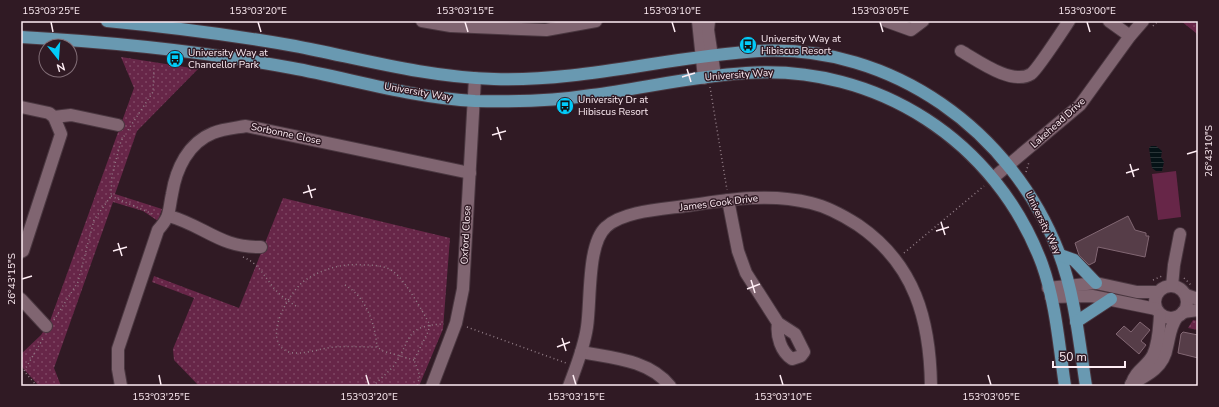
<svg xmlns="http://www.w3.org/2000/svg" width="1219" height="407" font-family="'Nunito Sans',sans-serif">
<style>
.grass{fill:#672648}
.park{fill:url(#park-dots)}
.water{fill:url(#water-rules)}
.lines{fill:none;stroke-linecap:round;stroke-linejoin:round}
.stream{stroke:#051216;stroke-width:3}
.building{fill:#563d48;stroke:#826773}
.minor-casing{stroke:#4a3740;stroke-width:14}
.major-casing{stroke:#4a3740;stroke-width:14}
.path{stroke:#927e87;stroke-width:1.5;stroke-dasharray:1 3;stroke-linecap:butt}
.minor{stroke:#806571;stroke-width:12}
.major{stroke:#6999b1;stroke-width:12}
.ticks{fill:none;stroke:#feedf4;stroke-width:1.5}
.labels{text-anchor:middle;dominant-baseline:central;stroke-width:3;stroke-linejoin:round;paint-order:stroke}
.poi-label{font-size:10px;fill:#feedf4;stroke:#301a24;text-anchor:start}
.street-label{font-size:10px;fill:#feedf4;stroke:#301a24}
.neatline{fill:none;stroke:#feedf4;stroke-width:1.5}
.ticks-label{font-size:10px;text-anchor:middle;fill:#feedf4}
</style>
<defs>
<pattern id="park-dots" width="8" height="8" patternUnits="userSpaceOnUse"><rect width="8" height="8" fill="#672648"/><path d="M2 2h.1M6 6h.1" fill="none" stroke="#7e4663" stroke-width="1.8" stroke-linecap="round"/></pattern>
<pattern id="water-rules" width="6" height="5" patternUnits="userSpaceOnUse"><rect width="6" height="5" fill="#051216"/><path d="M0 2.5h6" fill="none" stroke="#2a3538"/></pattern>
</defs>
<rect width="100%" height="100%" fill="#301a24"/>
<polygon class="grass" points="1176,171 1181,217 1158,220 1152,174"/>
<g class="park">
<polygon points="1181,21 1198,21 1198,38 1196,33"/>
<polygon points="121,57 198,69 137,131 115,194 162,209 158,221 143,211 113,202 54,368 61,386 39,386 21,366 21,354 41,335 50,321 134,88"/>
<polygon points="283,198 450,238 443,329 419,386 199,386 174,360 173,349 194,298 152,282 154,276 239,308"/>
<polygon points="1193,320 1198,321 1198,330 1188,328"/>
</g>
<polygon class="water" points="1151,146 1156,146 1162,151 1161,157 1164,162 1162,171 1156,171 1152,168 1149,148"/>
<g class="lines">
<polyline class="stream" points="1195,21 1198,23"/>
</g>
<g class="building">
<polygon points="1128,216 1135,230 1146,233 1146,236 1149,236 1145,257 1098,247 1095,262 1089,265 1079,255 1075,243"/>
<polygon points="1140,322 1150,330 1141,341 1146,345 1139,354 1116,334 1124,326 1131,332"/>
<polygon points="1183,332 1198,335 1198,358 1178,353 1181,334"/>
</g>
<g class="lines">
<defs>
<g id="minor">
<polyline points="422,21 451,26 546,30 596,21"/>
<polyline points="698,21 704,78"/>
<polyline points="709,21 708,30 715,76"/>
<polyline points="886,21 911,30 923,21"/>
<polyline points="1109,21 1130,36"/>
<path d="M961,51C977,60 1012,86 1031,74C1037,70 1063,30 1069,21"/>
<polyline points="21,107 49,113 54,117 71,115 118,125"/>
<polyline points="993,178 1080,105 1130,36 1143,21"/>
<path d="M728,200L738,251L746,273L778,323L795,334L804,352L801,356L792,359C781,352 776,336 778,323"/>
<path d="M169,216C205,226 220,248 261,247"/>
<polyline points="21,252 23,251 61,134 54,117"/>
<circle cx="1171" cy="302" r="16"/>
<polyline points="1172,286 1174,265 1180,234"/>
<polyline points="1048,288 1096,283 1137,292 1157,292"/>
<polyline points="1186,295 1198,299"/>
<polyline points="1051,297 1092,296 1156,309"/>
<polyline points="21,299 46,326"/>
<polyline points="1183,312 1198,310"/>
<path d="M581,352C613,358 649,360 670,386"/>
<path d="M1131,384C1148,375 1164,367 1167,347C1170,335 1170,327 1177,317"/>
<path d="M1131,385C1136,369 1147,367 1153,355C1159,342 1159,328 1160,315"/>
<path d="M121,386L118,369V349L158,230C171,215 168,213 172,194C176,169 188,143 213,133C223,129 235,128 246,126L470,173"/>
<polyline points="432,386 456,323 463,289 475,78"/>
<path d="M569,386C576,367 584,348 587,327C591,301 587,244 606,227C624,210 668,209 692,205C731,199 772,193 811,203C828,207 844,216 858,225C915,264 930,320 931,386"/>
</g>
<g id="major">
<path d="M107,21C170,27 233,35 295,46C362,59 426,77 494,79C583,82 670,56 759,51C892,44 1012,131 1059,253C1075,295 1079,342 1086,386"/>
<path d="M21,37C112,42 202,51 292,68C352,79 413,98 475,101C514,102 554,101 592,95C644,88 694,76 746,73C877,64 996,141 1042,264C1056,303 1059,346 1065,386"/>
<polyline points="1060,255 1074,260 1096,283"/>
<polyline points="1076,322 1111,299"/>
</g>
</defs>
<use href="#minor" class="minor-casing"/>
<use href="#major" class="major-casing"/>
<g class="path">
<polyline points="1153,26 1158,21"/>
<polyline points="710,87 727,190"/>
<polyline points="128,130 153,92 154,66"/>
<polyline points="1026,172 1029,162"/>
<polyline points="111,196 155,215"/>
<polyline points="904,253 984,186"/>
<path d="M243,257C257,263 261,271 270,283C276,292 286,300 296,306"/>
<polyline points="1184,278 1191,285"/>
<polyline points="1153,280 1162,276"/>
<path d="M345,285C366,297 375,323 377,347"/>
<polyline points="54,320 78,282 94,220 111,196 112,175 121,141 126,133"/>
<polyline points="467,327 566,363"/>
<path d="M414,360L383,351L377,347C363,347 349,346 334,347C322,348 300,356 289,352C259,342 290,289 307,279C325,268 344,263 365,265C374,265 387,266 394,272C405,280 423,312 430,325L428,332L414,360L420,376L417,386"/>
<polyline points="37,386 24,371 44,337"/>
<path d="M373,386C380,379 389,372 395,364C413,337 404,326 444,324"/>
</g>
<use href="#minor" class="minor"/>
<use href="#major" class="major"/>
</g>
<path class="ticks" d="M51,22L53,32M258,22L261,32M465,22L468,32M672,22L675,32M880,22L883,32M1087,22L1090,32M687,69L691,82M682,77L695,73M497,127L501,140M492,135L506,131M1187,154L1197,151M1130,164L1134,177M1126,173L1139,169M308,185L312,198M303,193L316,189M941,222L945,235M936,231L949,227M118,243L122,256M113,251L127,247M22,279L32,276M751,280L755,293M747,289L760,284M562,338L566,351M557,347L570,342M159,375L161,385M366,375L369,385M573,375L576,385M780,375L783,385M988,375L991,385"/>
<defs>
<symbol id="bus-disc" viewBox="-11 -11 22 22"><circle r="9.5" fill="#02cbf9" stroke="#301a24"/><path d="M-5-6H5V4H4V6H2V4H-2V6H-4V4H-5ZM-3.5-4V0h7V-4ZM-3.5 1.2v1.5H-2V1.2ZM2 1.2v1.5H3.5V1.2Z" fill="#111"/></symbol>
</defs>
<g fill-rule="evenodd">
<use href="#bus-disc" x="738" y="35" width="20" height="20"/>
<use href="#bus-disc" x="165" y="49" width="20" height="20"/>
<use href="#bus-disc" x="555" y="96" width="20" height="20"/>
</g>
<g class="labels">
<g class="poi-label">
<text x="761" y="39">University Way at<tspan x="761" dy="12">Hibiscus Resort</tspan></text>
<text x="188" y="53">University Way at<tspan x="188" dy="12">Chancellor Park</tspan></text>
<text x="578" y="100">University Dr at<tspan x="578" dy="12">Hibiscus Resort</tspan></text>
</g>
<g class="street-label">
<text transform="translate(739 75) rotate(-4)">University Way</text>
<text transform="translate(418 92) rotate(10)">University Way</text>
<text transform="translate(1058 123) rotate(-42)">Lakehead Drive</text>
<text transform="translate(286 134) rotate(12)">Sorbonne Close</text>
<text transform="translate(719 203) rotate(-7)">James Cook Drive</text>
<text transform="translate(1043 223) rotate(64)">University Way</text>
<text transform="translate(466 235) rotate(-87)">Oxford Close</text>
</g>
</g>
<rect width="1219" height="407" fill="none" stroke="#301a24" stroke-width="44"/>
<g transform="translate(58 58) rotate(163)"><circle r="19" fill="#301a24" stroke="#826e77"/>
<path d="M0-3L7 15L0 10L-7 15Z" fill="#02cbf9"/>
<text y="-6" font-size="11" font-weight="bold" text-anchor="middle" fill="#feedf4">N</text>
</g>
<path d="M1053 361v6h72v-6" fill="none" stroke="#feedf4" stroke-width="2"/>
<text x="1059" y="361" font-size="12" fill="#feedf4" stroke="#301a24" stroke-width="3" paint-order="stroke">50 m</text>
<rect x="22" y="22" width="1175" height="363" class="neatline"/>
<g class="ticks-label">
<text x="51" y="14">153°03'25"E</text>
<text x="258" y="14">153°03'20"E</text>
<text x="465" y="14">153°03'15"E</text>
<text x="672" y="14">153°03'10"E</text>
<text x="880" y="14">153°03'05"E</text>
<text x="1087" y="14">153°03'00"E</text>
<text transform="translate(1208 151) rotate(-90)" y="4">26°43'10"S</text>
<text transform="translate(11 279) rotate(-90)" y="4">26°43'15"S</text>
<text x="161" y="400">153°03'25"E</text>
<text x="369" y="400">153°03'20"E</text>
<text x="576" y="400">153°03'15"E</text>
<text x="783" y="400">153°03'10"E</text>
<text x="991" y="400">153°03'05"E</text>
</g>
</svg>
